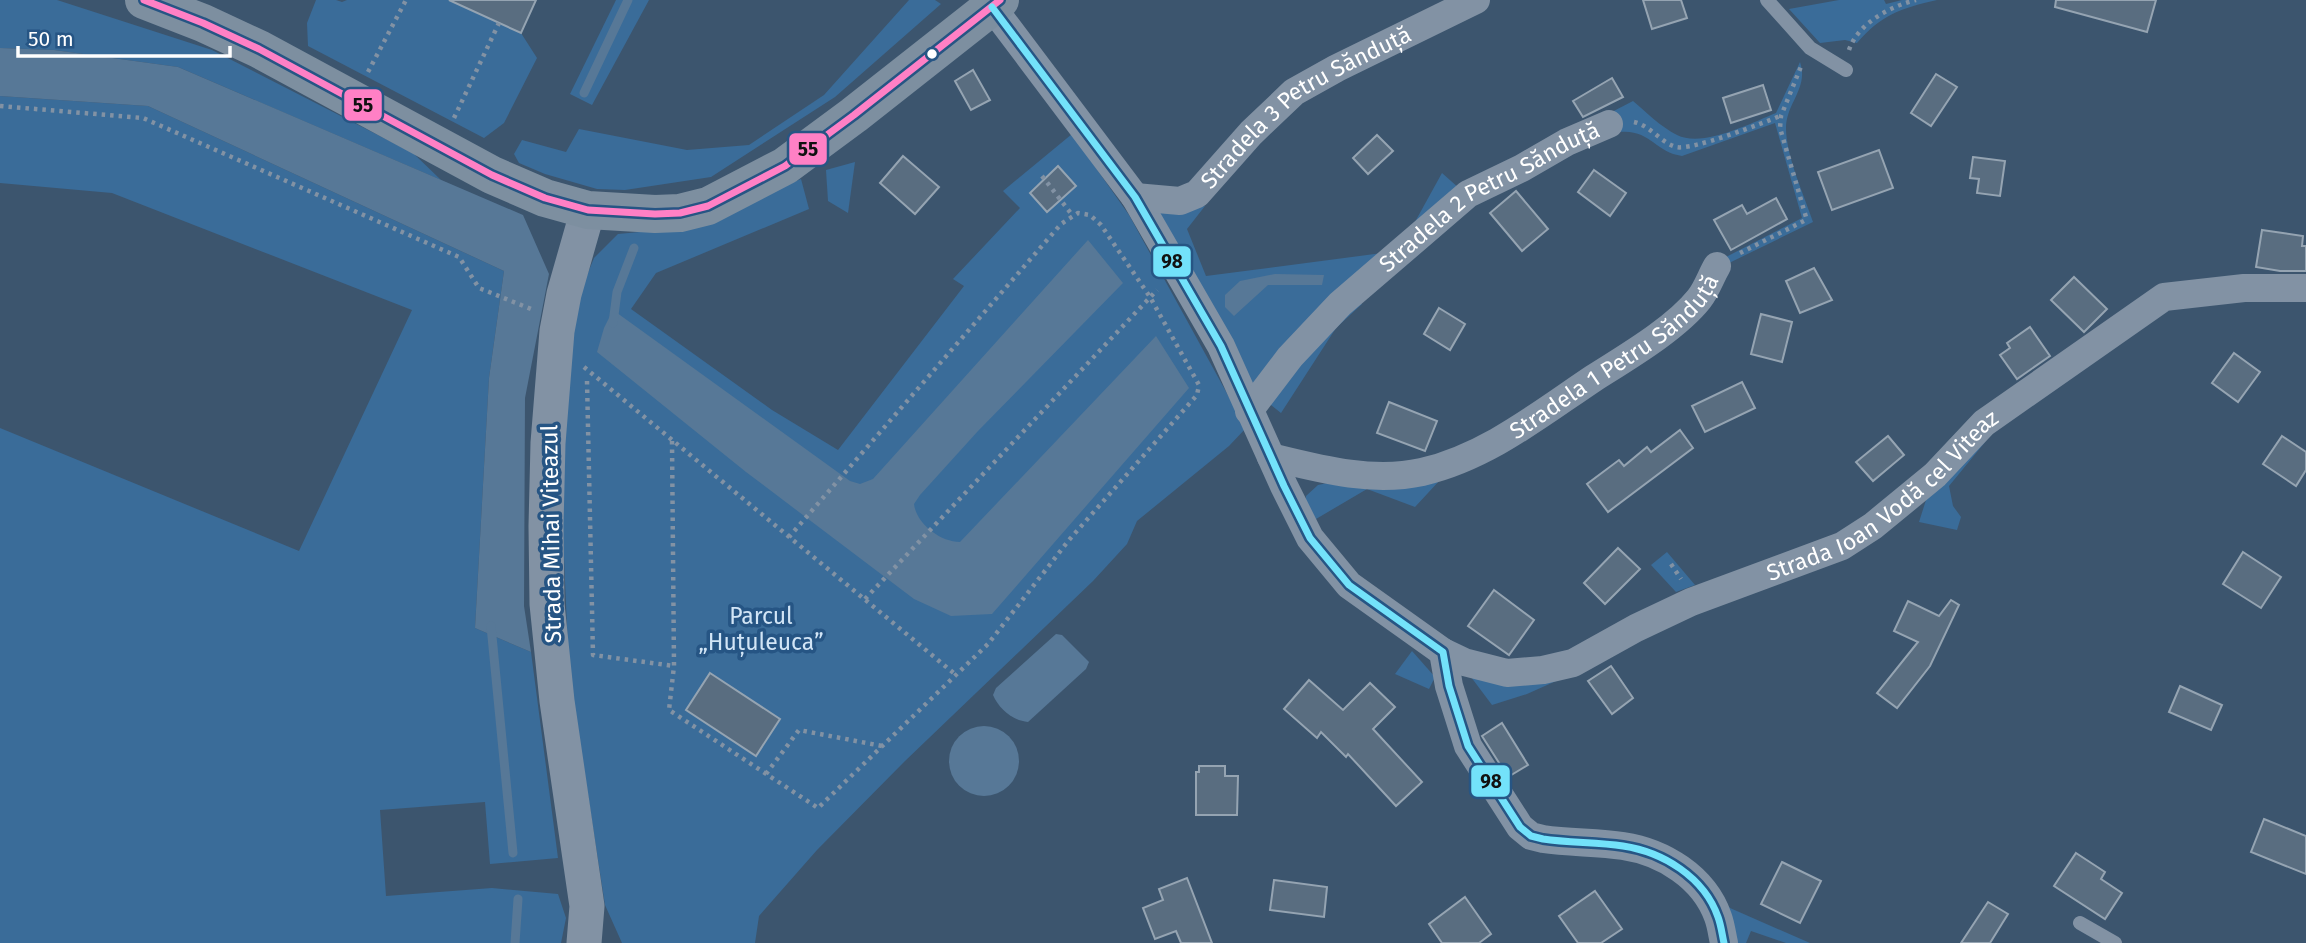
<svg xmlns="http://www.w3.org/2000/svg" width="2306" height="943" font-family="'Fira Sans',sans-serif">
<style>
.green{fill:#3a6c99}
.water{fill:#577897}
.lines{fill:none;stroke-linecap:round;stroke-linejoin:round}
.stream{stroke:#577897;stroke-width:9}
.building{fill:#596d80;stroke:#95a4b2;stroke-width:2}
.path{stroke:#8292a4;stroke-width:4.5;stroke-dasharray:3.5 5;stroke-linecap:butt}
.service{stroke:#8292a4;stroke-width:14}
.minor{stroke:#8292a4;stroke-width:28}
.tertiary{stroke:#8292a4;stroke-width:35}
.secondary{stroke:#7d8fa0;stroke-width:38}
.bus-1-casing{stroke:#265584;stroke-width:12}
.bus-2-casing{stroke:#265584;stroke-width:12}
.bus-1{stroke:#ff80c5;stroke-width:7}
.bus-2{stroke:#73e2fa;stroke-width:7}
.bus-dot{fill:#fff;stroke:#265584;stroke-width:2.5}
.labels{text-anchor:middle;dominant-baseline:central;stroke-width:7;stroke-linejoin:round;paint-order:stroke}
.street-label{font-size:23px;fill:#fff;stroke:#265584}
.park-label{font-size:23px;fill:#d2e5f6;stroke:#265584}
.line-badge{stroke:#265584;stroke-width:2.5}
.pale-badge-label{font-size:19px;text-anchor:middle;font-weight:bold;fill:#111}
</style>
<rect width="100%" height="100%" fill="#3c556e"/>
<g class="green">
<polygon points="0,0 57,0 212,50 413,153 441,180 178,67 54,50 0,48"/>
<polygon points="316,0 336,0 342,2 347,0 449,0 521,33 537,58 504,123 484,138 308,46 307,23"/>
<polygon points="616,0 649,0 592,105 570,94"/>
<polygon points="909,0 935,0 941,4 835,97 711,177 625,190 597,189 545,174 519,163 514,154 522,140 566,152 579,129 687,150 749,145 824,95"/>
<path d="M1839,0H1884L1886,4L1902,0H1937C1901,8 1881,15 1857,43L1845,40L1820,43L1789,9Z"/>
<path d="M1800,62C1809,88 1786,103 1786,128C1786,156 1804,195 1813,222L1725,265L1726,257L1802,218L1775,123L1682,156C1653,152 1650,126 1613,133L1606,115L1633,101C1646,112 1661,127 1677,135C1703,148 1751,123 1776,113Z"/>
<polygon points="0,96 148,106 504,271 489,378 475,628 531,652 558,858 490,864 485,802 380,810 386,896 492,888 558,894 566,918 561,943 0,943 0,428 299,551 412,310 112,193 0,183"/>
<polygon points="1072,134 1129,215 1246,428 1229,446 1137,521 1127,544 1093,581 905,761 817,850 759,916 755,943 622,943 605,905 569,673 560,464 576,302 594,258 618,234 682,228 801,179 809,209 656,273 631,309 772,410 838,450 964,286 953,279 1020,208 1003,191"/>
<polygon points="855,162 848,213 828,201 826,170"/>
<polygon points="1442,173 1460,189 1405,240"/>
<polygon points="1205,206 1187,229 1206,276 1390,252 1252,390 1154,213"/>
<polygon points="1351,303 1362,304 1336,328 1281,413 1266,401"/>
<polygon points="1986,441 1949,486 1953,506 1961,517 1957,530 1919,522 1926,500"/>
<polygon points="1440,480 1415,507 1367,489 1316,519 1306,504 1306,496 1318,485 1337,481"/>
<polygon points="1667,552 1695,585 1676,592 1651,565"/>
<polygon points="1412,651 1435,677 1429,689 1395,674"/>
<polygon points="1583,669 1527,694 1492,705 1468,673"/>
<polygon points="1723,900 1730,908 1810,943 1786,943 1751,931 1746,943 1734,943"/>
</g>
<g class="water">
<polygon points="0,48 54,50 178,67 523,215 549,274 525,398 524,606 531,652 475,628 489,378 504,271 148,106 0,96"/>
<path d="M1088,240L1123,283L978,431L920,495L914,504C916,523 940,542 960,542L1156,336L1189,388L992,614L951,616L914,599L746,472L597,352L604,328L613,310L850,481L860,484L873,479Z"/>
<polygon points="1275,274 1324,275 1322,285 1268,285 1234,316 1225,307 1225,295 1240,281"/>
<path d="M1056,634L1062,635L1089,662L1086,669L1028,722C1013,721 999,709 993,695L996,688Z"/>
<circle cx="984" cy="761" r="35"/>
</g>
<g class="lines">
<g class="stream">
<polyline points="584,93 628,0"/>
<polyline points="613,323 617,292 634,248"/>
<polyline points="491,626 513,853"/>
<polyline points="515,943 518,899"/>
</g>
</g>
<g class="building">
<polygon points="449,0 536,0 521,33"/>
<polygon points="1643,0 1681,0 1687,18 1652,29"/>
<polygon points="2056,0 2156,0 2147,32 2055,7"/>
<polygon points="973,70 990,100 971,110 955,81"/>
<polygon points="1936,74 1957,87 1931,126 1911,113"/>
<polygon points="1612,78 1623,97 1583,117 1573,101"/>
<polygon points="1763,85 1771,110 1731,123 1723,98"/>
<polygon points="1377,135 1393,151 1368,174 1353,158"/>
<polygon points="1879,150 1893,188 1832,210 1818,172"/>
<polygon points="903,156 939,187 915,214 880,183"/>
<polygon points="1973,157 2005,161 2000,196 1977,193 1979,179 1970,178"/>
<polygon points="1058,166 1076,186 1047,212 1030,193"/>
<polygon points="1594,170 1626,193 1610,216 1578,192"/>
<polygon points="1516,191 1548,229 1522,251 1490,213"/>
<polygon points="1776,198 1787,219 1731,250 1714,220 1742,205 1747,214"/>
<polygon points="2262,230 2303,236 2302,246 2306,246 2306,271 2280,271 2256,267"/>
<polygon points="1814,268 1832,300 1800,313 1786,281"/>
<polygon points="2074,277 2107,309 2084,332 2051,300"/>
<polygon points="1439,308 1465,324 1450,350 1424,334"/>
<polygon points="1761,314 1792,322 1782,362 1751,354"/>
<polygon points="2030,327 2050,356 2017,379 2000,355 2010,348 2007,343"/>
<polygon points="2234,353 2260,372 2238,402 2212,383"/>
<polygon points="1742,382 1755,408 1705,432 1692,406"/>
<polygon points="1389,402 1437,421 1425,451 1377,433"/>
<polygon points="1680,430 1693,448 1608,512 1587,484 1619,460 1624,466 1647,447 1651,452"/>
<polygon points="1888,436 1904,455 1873,481 1856,462"/>
<polygon points="2282,436 2306,452 2306,470 2296,486 2263,464"/>
<polygon points="1618,548 1640,569 1605,604 1584,583"/>
<polygon points="2243,552 2281,577 2261,608 2223,584"/>
<polygon points="1494,590 1534,620 1509,655 1468,626"/>
<polygon points="1951,600 1959,605 1930,666 1897,708 1877,693 1918,642 1894,631 1908,601 1939,616"/>
<polygon points="1611,666 1633,698 1612,714 1588,681"/>
<polygon points="710,673 780,719 756,756 686,710"/>
<polygon points="1309,680 1343,710 1370,683 1395,707 1373,729 1422,782 1396,806 1348,754 1346,757 1321,732 1317,738 1284,709"/>
<polygon points="2180,686 2222,705 2211,730 2169,712"/>
<polygon points="1502,723 1528,765 1508,777 1482,736"/>
<polygon points="1199,766 1225,766 1225,776 1238,776 1237,815 1196,815 1196,772 1199,772"/>
<polygon points="2264,819 2306,836 2306,874 2251,852"/>
<polygon points="2076,853 2105,872 2101,879 2122,893 2105,919 2054,886"/>
<polygon points="1782,862 1821,881 1800,923 1761,904"/>
<polygon points="1187,878 1212,943 1181,943 1176,931 1155,939 1143,908 1163,900 1159,889"/>
<polygon points="1274,880 1327,887 1324,917 1270,910"/>
<polygon points="1595,891 1622,929 1601,943 1578,943 1559,916"/>
<polygon points="1465,897 1491,934 1479,943 1442,943 1429,924"/>
<polygon points="1988,902 2008,914 1990,943 1961,943"/>
</g>
<g class="lines">
<g class="path">
<path d="M1849,50C1858,23 1891,6 1916,0"/>
<polyline points="368,72 406,0"/>
<polyline points="0,106 143,118 459,257 479,288 531,309"/>
<polyline points="454,118 499,23"/>
<path d="M1634,122C1651,126 1660,142 1676,147C1691,151 1763,123 1780,116"/>
<polyline points="1042,176 1073,216"/>
<polyline points="1740,253 1804,221 1806,217 1780,128 1781,116 1802,64"/>
<polyline points="584,367 956,675"/>
<polyline points="587,381 593,655 674,666"/>
<polyline points="672,441 674,666 669,710 818,808 988,644 1069,540 1197,395 1199,385 1150,297 1101,225 1090,215 1078,213 1061,224 789,537"/>
<polyline points="1671,564 1681,579"/>
<polyline points="865,599 1157,290"/>
<polyline points="766,774 799,730 882,746"/>
</g>
<g class="service">
<polyline points="1767,0 1810,48 1846,70"/>
<polyline points="2080,923 2115,943"/>
</g>
<g class="minor">
<path d="M992,7L1135,197L1221,346L1284,486L1310,538L1349,585L1443,652L1449,686L1468,746L1520,827L1531,836L1543,839C1570,843 1597,842 1623,846C1663,852 1704,877 1718,917C1721,925 1722,934 1724,943"/>
<path id="s1" d="M1135,197L1180,201L1197,194L1251,133L1294,92L1337,68L1476,0"/>
<path id="s2" d="M1249,411L1290,357L1340,304L1468,194L1522,168L1567,142L1609,124"/>
<path id="s3" d="M1271,457C1320,469 1372,483 1422,472C1487,457 1540,414 1594,378C1627,357 1675,329 1699,299C1707,289 1711,276 1717,266"/>
<path id="s4" d="M1443,652L1464,662L1507,673L1543,670L1573,663L1636,628L1691,602L1842,546L1873,526L1935,475L1984,423L2164,297L2244,288H2306"/>
</g>
<polyline class="tertiary" points="584,943 587,906 557,701 547,604 546,526 548,443 557,331 564,294 588,210"/>
<polyline class="secondary" points="144,0 203,23 259,49 492,175 545,198 588,210 655,214 680,213 708,206 785,166 854,115 1000,0"/>
<defs>
<polyline id="bus-1" points="144,0 203,23 259,49 492,175 545,198 588,210 655,214 680,213 708,206 785,166 854,115 1000,0"/>
<path id="bus-2" d="M992,7L1135,197L1221,346L1284,486L1310,538L1349,585L1443,652L1449,686L1468,746L1520,827L1531,836L1543,839C1570,843 1597,842 1623,846C1663,852 1704,877 1718,917C1721,925 1722,934 1724,943"/>
</defs>
<use href="#bus-1" class="bus-1-casing"/>
<use href="#bus-2" class="bus-2-casing"/>
<use href="#bus-1" class="bus-1"/>
<use href="#bus-2" class="bus-2"/>
</g>
<circle class="bus-dot" cx="932" cy="54" r="6"/>
<g class="labels">
<g class="street-label">
<text stroke="none"><textPath href="#s1" startOffset="205">Stradela 3 Petru Sănduță</textPath></text>
<text stroke="none"><textPath href="#s2" startOffset="326">Stradela 2 Petru Sănduță</textPath></text>
<text stroke="none"><textPath href="#s3" startOffset="380">Stradela 1 Petru Sănduță</textPath></text>
<text stroke="none"><textPath href="#s4" startOffset="490">Strada Ioan Vodă cel Viteaz</textPath></text>
<text transform="translate(551 534) rotate(-91)">Strada Mihai Viteazul</text>
</g>
<g class="park-label">
<text x="761" y="616">Parcul<tspan x="761" dy="26">„Huțuleuca”</tspan></text>
</g>
</g>
<g class="line-badge">
<rect x="343" y="88" width="40" height="34" rx="7" fill="#ff80c5"/>
<rect x="788" y="132" width="40" height="34" rx="7" fill="#ff80c5"/>
<rect x="1152" y="245" width="40" height="33" rx="7" fill="#73e2fa"/>
<rect x="1470" y="764" width="41" height="34" rx="7" fill="#73e2fa"/>
</g>
<g class="pale-badge-label">
<text x="363" y="112">55</text>
<text x="808" y="156">55</text>
<text x="1172" y="268">98</text>
<text x="1491" y="788">98</text>
</g>
<path d="M18 46v10h212v-10" fill="none" stroke="#ffffff" stroke-width="3.5"/>
<text x="28" y="46" font-size="21" fill="#ffffff" stroke="#265584" stroke-width="5" paint-order="stroke">50 m</text>
</svg>
